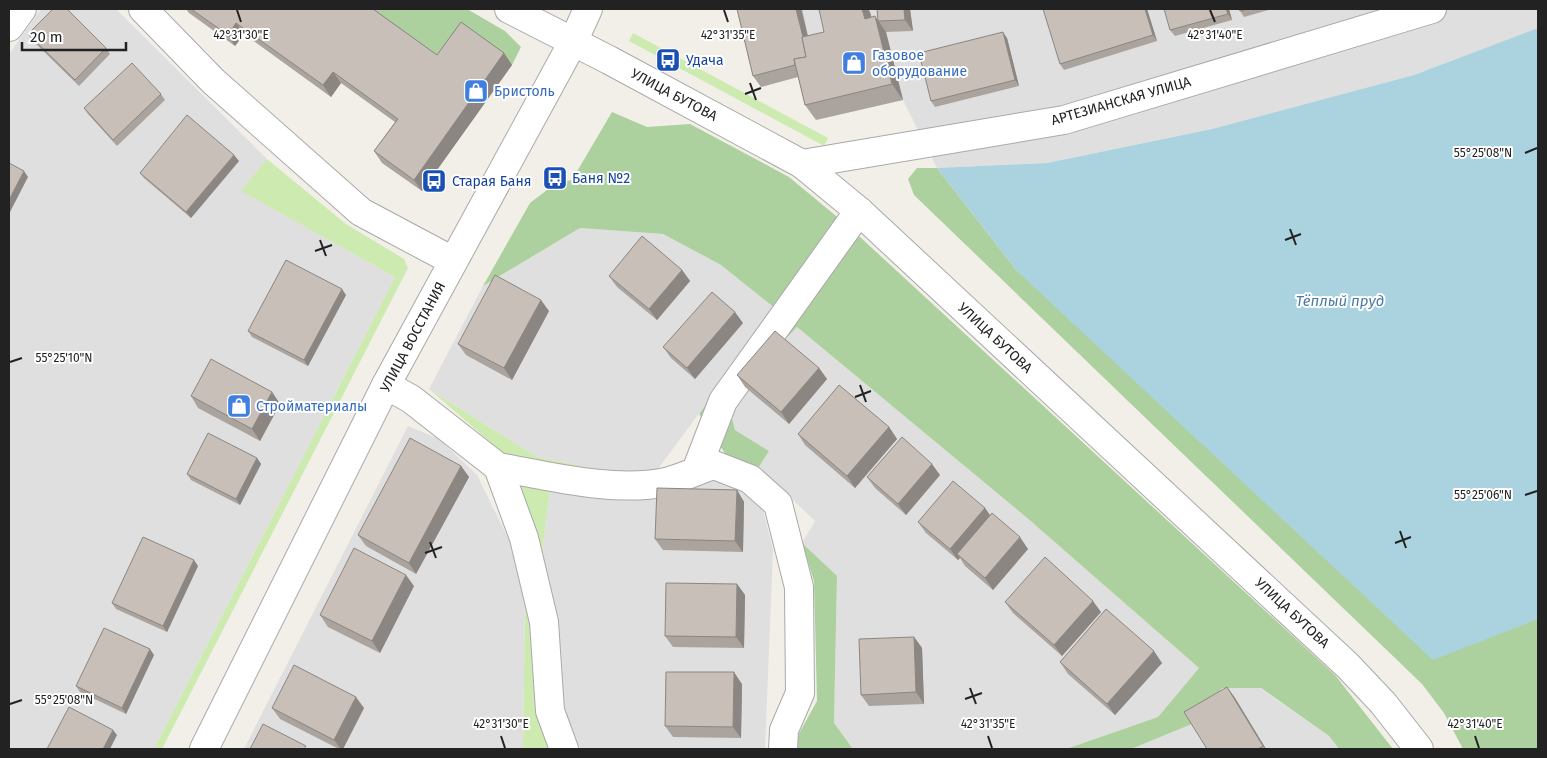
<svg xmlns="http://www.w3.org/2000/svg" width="1547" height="758" font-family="'Fira Sans',sans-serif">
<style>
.residential{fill:#e0dfdf}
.grass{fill:#cdebb0}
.forest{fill:#add19e}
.water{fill:#aad3df}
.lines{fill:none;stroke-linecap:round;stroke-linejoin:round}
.minor-casing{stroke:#a9a9a9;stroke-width:30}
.minor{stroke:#fff;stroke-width:28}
.wall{fill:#aba49e}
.shaded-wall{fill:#8b8681}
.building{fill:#c7bfb8;stroke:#8b8681}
.ticks{fill:none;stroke:#222;stroke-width:2}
.labels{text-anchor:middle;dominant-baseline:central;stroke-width:4;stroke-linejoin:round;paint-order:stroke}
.shop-label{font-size:14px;fill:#366cbe;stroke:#fff;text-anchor:start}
.transit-label{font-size:14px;fill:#164399;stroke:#fff;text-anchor:start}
.street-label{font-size:14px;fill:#222;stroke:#fff}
.water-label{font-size:15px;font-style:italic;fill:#4a7aab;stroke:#fff}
.ticks-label{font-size:12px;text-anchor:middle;fill:#222;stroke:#fff;stroke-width:4;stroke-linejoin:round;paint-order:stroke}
</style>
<rect width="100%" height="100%" fill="#f2efe9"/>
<g class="residential">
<polygon points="41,9 116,9 267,159 242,191 395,277 154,749 9,749 9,54"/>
<polygon points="742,9 1538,9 1538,28 1414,75 1212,129 1047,163 937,168 903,100 816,120 805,75 761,87"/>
<polygon points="580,228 663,234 721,265 776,309 658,469 620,474 537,457 429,389 483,286"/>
<polygon points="797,327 1026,517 1199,668 1158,717 1066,749 853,749 834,723 837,577 802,543 815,521 791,498 756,472 769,451 735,430 729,406"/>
<polygon points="408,426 439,439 477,475 509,540 525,593 523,749 244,749"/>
<polygon points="714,478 761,502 773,550 765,749 582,749 575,743 565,712 555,620 540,568 550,490 665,500"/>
<polygon points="1222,688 1260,688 1329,736 1339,749 1131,749 1192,724"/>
</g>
<g class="grass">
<polygon points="633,33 828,138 824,146 629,41"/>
<polygon points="267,159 346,224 404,259 408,268 162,749 154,749 395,277 241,191"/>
<polygon points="429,389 537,457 620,474 549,465 503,453"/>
<polygon points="513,480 550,490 540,568"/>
<polygon points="525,593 551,749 523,749"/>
</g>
<g class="forest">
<polygon points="365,9 467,9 505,31 521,47 512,65 445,66"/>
<polygon points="612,112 647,127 690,124 789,177 847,225 1335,675 1393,749 1339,749 1329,736 1261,688 1222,688 1192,724 1131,749 1066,749 1158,717 1199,668 1026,517 797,327 783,342 729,406 735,430 769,451 756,472 726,455 699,414 776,309 721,265 663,234 580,228 483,286 530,203 556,183 572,180"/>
<polygon points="917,168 937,168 1017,271 1533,619 1538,619 1538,749 1463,749 1444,713 1422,684 914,195 908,179"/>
<polygon points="802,543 837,576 834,723 853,749 797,749 797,737 817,701 814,581"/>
</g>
<polygon class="water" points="1538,28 1538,619 1433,660 1017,271 937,168 1047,163 1212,129 1414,75"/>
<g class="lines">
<defs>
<g id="minor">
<polyline points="143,9 213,81 361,212 453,261"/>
<polyline points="509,9 609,60 802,164 859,211 1348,666 1383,703 1419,749"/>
<polyline points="9,27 22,9"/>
<polyline points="802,164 1064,120 1432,9"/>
<polyline points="386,385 411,399 498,467 524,538 544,622 550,711 564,749"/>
<path d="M498,467C549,476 615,493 666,482C682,478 698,470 714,465L750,479L778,504L799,587L800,693L784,730L783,749"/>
<polyline points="696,471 723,401 859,211"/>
<polyline points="204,749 386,385 573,42 588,9"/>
</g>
</defs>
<use href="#minor" class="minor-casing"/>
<use href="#minor" class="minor"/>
</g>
<g class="wall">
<polygon points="186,9 373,9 437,55 504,53 512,65 422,191 382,163 374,151 395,122 341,83 331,97 244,34 235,46 189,13"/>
<polygon points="737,9 804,9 802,9 808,36 824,32 870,12 871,17 878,21 910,9 913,31 886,32 903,100 816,120 805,105 798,77 761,87 753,76"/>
<polygon points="1147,9 1157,41 1064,70 1060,64"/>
<polygon points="1229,9 1232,20 1175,36 1170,30"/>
<polygon points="1239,9 1272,9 1244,17"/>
<polygon points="28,34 106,48 110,54 79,86 32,40"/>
<polygon points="1007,38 1019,86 935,107 931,101"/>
<polygon points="161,94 165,100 117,146 88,114 84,108"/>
<polygon points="239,161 191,218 144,178 140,173"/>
<polygon points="682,270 690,281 657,320 617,287 609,276"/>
<polygon points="346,295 308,366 252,337 248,331"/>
<polygon points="549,311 512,380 466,355 458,344"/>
<polygon points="743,323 695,379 671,358 663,347"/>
<polygon points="819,368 827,379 789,424 745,387 737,375"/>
<polygon points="272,392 280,404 260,441 198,408 191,396"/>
<polygon points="889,427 897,439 855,488 805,445 798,434"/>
<polygon points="257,458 261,464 240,505 191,480 187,474"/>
<polygon points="461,466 469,477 416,574 366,546 358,535"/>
<polygon points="940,475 906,515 875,488 867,477"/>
<polygon points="737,490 744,502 743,552 663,550 655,539"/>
<polygon points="985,508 990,515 1028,549 993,590 965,566 960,558 958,560 926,533 918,522"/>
<polygon points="198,566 167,632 116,609 112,603"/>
<polygon points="737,584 745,595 744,648 673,647 665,636"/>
<polygon points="414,586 380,653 328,627 320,615"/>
<polygon points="1005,602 1101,612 1062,656 1013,613"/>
<polygon points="914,637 922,648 924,704 869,706 861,695"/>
<polygon points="154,655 126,714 80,692 76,686"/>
<polygon points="1060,662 1162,663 1115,715 1068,674"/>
<polygon points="742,684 741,738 673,737 665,726"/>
<polygon points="1227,687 1235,698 1266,749 1207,749"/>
<polygon points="272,708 364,708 343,749 339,749 280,719"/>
</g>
<g class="shaded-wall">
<polygon points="796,9 801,9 817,73 809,61"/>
<polygon points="862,9 868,9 870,12 876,35 865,19"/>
<polygon points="904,9 910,9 913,31 905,20"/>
<polygon points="1145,9 1147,9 1157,41 1153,35"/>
<polygon points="1226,9 1229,9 1232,20 1228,14"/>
<polygon points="875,16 886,32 903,100 892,84"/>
<polygon points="236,23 244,34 235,46 228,35"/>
<polygon points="1003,32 1007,38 1019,86 1015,80"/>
<polygon points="504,53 512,65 422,191 414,180"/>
<polygon points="333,72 341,83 331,97 323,85"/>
<polygon points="234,155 239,161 191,218 186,212"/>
<polygon points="24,171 28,177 9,214 9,200"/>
<polygon points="682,270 690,281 657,320 649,309"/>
<polygon points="342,289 346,295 308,366 304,360"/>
<polygon points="541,300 549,311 512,380 504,368"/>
<polygon points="735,312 743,323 695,379 687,368"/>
<polygon points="819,368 827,379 789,424 781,412"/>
<polygon points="272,392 280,404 260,441 252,429"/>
<polygon points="889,427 897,439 855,488 847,476"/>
<polygon points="257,458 261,464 240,505 236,499"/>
<polygon points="932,464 940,475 906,515 898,504"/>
<polygon points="461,466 469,477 416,574 409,563"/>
<polygon points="737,490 744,502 743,552 735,541"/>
<polygon points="985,508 993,520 957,554 960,558 958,560 950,549"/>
<polygon points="1020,537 1028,549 993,590 985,578"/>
<polygon points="194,560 198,566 167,632 163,626"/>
<polygon points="406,575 414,586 380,653 372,641"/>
<polygon points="737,584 745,595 744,648 736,637"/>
<polygon points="1093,601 1101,612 1062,656 1054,645"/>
<polygon points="914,637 922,648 924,704 916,692"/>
<polygon points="150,649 154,655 126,714 122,708"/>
<polygon points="1154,651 1162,663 1115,715 1107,704"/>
<polygon points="734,672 742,684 741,738 733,727"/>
<polygon points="1227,687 1235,698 1266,749 1265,749"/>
<polygon points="356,697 364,708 343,749 341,749 334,740"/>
<polygon points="113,730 117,735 110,749 103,749"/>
</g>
<g class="building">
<polygon points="53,9 67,9 106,48 75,80 28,34"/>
<polygon points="191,9 373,9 437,55 461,22 504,53 414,180 374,151 398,119 333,72 323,85 236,23 228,35"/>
<polygon points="737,9 796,9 803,37 802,37 806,57 794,59 795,65 753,76"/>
<polygon points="819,9 862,9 865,19 875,16 892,84 805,105 794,59 806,57 802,37 824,32"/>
<polygon points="877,9 904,9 905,20 878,21"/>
<polygon points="1043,9 1145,9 1153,35 1060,64"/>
<polygon points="1164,9 1226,9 1228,14 1170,30"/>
<polygon points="1239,9 1248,9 1240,11"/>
<polygon points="1003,32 1015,80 931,101 919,53"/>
<polygon points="132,63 161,94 113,140 84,108"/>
<polygon points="187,115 234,155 186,212 140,173"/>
<polygon points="9,163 24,171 9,200"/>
<polygon points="642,236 682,270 649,309 609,276"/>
<polygon points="286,260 342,289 304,360 248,331"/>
<polygon points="495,275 541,300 504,368 458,344"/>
<polygon points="712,292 735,312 687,368 663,347"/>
<polygon points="775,331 819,368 781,412 737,375"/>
<polygon points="211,359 272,392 252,429 191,396"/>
<polygon points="839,385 889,427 847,476 798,434"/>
<polygon points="208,433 257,458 236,499 187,474"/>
<polygon points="902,437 932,464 898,504 867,477"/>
<polygon points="410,438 461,466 409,563 358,535"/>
<polygon points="953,481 985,508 950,549 918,522"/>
<polygon points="657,488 737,490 735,541 655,539"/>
<polygon points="992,513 1020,537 985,578 957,554"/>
<polygon points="143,537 194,560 163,626 112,603"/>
<polygon points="354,548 406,575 372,641 320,615"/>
<polygon points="1045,557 1093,601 1054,645 1005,602"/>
<polygon points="666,583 737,584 736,637 665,636"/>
<polygon points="1106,609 1154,651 1107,704 1060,662"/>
<polygon points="104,628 150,649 122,708 76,686"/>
<polygon points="914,637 916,692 861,695 859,639"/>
<polygon points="294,665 356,697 334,740 272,708"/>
<polygon points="666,672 734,672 733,727 665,726"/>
<polygon points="1227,687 1263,746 1258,749 1207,749 1184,712"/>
<polygon points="69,707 113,730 103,749 47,749"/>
<polygon points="263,724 306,746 304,749 250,749"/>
</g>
<path class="ticks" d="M237,10L241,22M724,10L728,22M1210,10L1215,22M750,83L756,100M745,94L761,88M1525,153L1537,148M1290,229L1296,245M320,240L326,256M1285,240L1301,234M315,251L332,245M10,362L22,358M860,385L866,402M855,397L871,391M1525,495L1537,491M1400,531L1406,548M430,542L436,558M1395,543L1411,537M425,553L442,547M970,688L976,704M965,699L982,693M10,704L22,700M501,736L505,748M988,736L992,748M1475,736L1479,748"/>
<defs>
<symbol id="bus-square" viewBox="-11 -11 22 22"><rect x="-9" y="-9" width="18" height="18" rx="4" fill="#1a4fb4" stroke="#fff"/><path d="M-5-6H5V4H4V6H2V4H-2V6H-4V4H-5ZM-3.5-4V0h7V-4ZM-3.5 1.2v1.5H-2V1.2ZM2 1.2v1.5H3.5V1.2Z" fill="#fff"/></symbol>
<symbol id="shop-square" viewBox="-11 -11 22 22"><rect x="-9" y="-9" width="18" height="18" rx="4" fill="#3f7fe0" stroke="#fff"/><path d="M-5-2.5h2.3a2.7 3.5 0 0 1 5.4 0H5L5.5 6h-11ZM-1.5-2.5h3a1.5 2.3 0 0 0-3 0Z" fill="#fff"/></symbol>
</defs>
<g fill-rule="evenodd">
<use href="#bus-square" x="654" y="46" width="28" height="28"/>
<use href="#shop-square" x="840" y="49" width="28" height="28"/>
<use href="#shop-square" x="462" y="77" width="28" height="28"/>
<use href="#bus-square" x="541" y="164" width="28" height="28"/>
<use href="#bus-square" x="420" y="167" width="28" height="28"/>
<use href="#shop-square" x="225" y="392" width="28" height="28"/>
</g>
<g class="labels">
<g class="shop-label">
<text x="872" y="55">Газовое<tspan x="872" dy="16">оборудование</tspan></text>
<text x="494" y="91">Бристоль</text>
<text x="256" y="406">Стройматериалы</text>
</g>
<g class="transit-label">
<text x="686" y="60">Удача</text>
<text x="572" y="178">Баня №2</text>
<text x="452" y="181">Старая Баня</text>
</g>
<g class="street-label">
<text transform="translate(674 95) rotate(28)">УЛИЦА БУТОВА</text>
<text transform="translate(1121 101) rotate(-16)">АРТЕЗИАНСКАЯ УЛИЦА</text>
<text transform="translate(413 337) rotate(-62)">УЛИЦА ВОССТАНИЯ</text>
<text transform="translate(995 338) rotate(43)">УЛИЦА БУТОВА</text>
<text transform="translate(1292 613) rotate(43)">УЛИЦА БУТОВА</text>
</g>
<g class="water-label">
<text x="1340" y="301">Тёплый пруд</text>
</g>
</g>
<g class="ticks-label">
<text x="241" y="39">42°31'30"E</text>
<text x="728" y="39">42°31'35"E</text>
<text x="1215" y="39">42°31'40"E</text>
<text x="1483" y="157">55°25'08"N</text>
<text x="64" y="362">55°25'10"N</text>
<text x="1483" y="499">55°25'06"N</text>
<text x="64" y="704">55°25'08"N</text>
<text x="501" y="728">42°31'30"E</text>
<text x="988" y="728">42°31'35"E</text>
<text x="1475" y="728">42°31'40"E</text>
</g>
<rect width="1547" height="758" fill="none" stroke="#222222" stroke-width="20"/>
<path d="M22 42v8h104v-8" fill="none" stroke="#222222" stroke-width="2.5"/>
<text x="30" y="42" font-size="15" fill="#222222" stroke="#ffffff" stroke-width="4" paint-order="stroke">20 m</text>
</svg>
